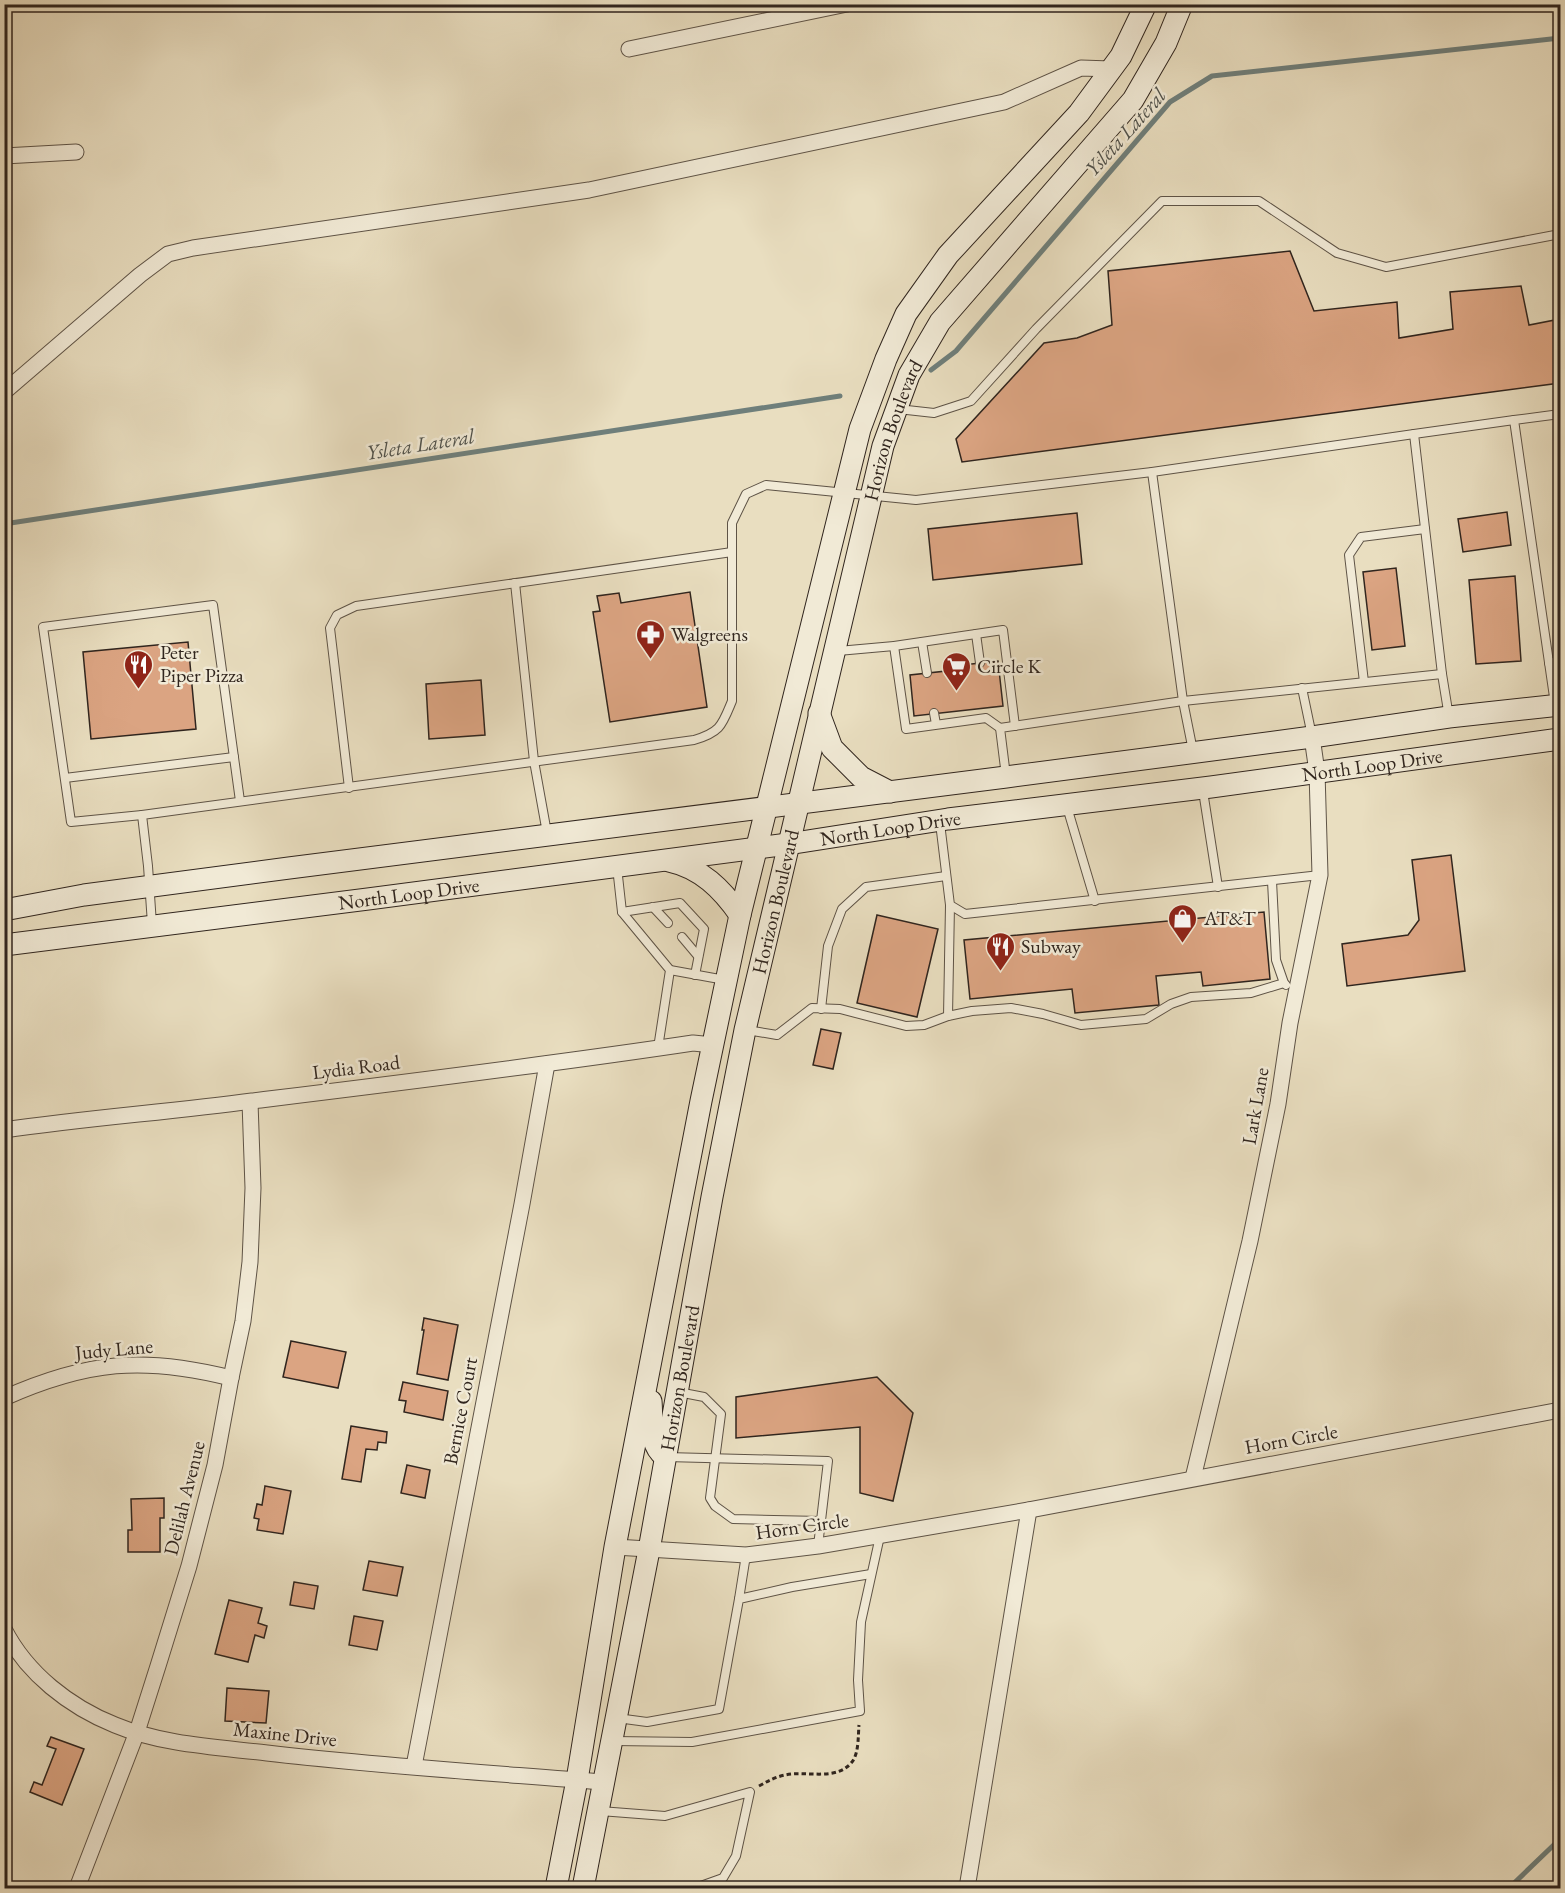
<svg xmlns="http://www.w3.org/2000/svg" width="1565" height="1893" font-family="'EB Garamond',serif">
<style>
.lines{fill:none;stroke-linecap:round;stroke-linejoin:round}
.stream{stroke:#6f7f7b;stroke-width:5}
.building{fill:#dba482;stroke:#30251e;stroke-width:1.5}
.lane-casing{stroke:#5e5346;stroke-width:10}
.street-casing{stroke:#5e5346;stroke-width:17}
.secondary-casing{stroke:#30251e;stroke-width:23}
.path{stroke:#30251e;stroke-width:3;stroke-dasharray:4.5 3;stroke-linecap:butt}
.lane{stroke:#f1ead6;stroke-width:8}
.street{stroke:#f1ead6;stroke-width:15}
.secondary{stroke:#f1ead6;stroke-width:21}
.labels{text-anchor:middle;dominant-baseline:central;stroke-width:5;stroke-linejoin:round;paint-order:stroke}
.street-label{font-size:20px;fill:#30251e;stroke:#f1ead6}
.poi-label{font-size:20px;fill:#30251e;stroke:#f1ead6;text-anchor:start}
.water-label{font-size:21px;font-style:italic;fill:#50524c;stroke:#f1ead6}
</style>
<rect width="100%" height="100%" fill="#e9dec0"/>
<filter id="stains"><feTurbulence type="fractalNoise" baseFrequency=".00333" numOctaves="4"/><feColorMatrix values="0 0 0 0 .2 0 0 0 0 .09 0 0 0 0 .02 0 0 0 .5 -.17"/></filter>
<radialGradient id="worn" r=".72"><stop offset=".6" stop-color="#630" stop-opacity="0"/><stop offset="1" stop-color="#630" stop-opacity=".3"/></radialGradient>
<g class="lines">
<g class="stream">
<polyline points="931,370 956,351 1170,102 1212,76 1560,38"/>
<polyline points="4,524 840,396"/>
<polyline points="1509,1888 1560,1839"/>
</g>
</g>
<g class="building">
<polygon points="1290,251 1314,311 1397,302 1399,338 1453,329 1450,292 1521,286 1529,325 1560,319 1560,383 962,462 956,439 1044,343 1077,338 1112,325 1108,271"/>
<polygon points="1507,512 1511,545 1463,552 1458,519"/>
<polygon points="1077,513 1082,564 933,580 928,529"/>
<polygon points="1396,568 1405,646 1372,650 1363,572"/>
<polygon points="1515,576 1521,661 1476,664 1469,580"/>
<polygon points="690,592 707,707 610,722 593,612 600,611 597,596 619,593 621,603"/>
<polygon points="188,642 196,729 91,739 83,652"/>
<polygon points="998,661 1003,706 914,716 910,675 946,671 945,667"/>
<polygon points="481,680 485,735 429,739 426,684"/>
<polygon points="1451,855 1465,971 1347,986 1342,944 1408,935 1419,920 1412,860"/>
<polygon points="1264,912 1270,979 1203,986 1201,972 1156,976 1159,1005 1075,1013 1072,989 970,999 964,940"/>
<polygon points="877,915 938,929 917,1017 857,1003"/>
<polygon points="821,1029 841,1033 833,1069 813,1065"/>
<polygon points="424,1318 458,1325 448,1380 417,1374 424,1330 422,1330"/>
<polygon points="291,1341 346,1352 338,1388 283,1377"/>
<polygon points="877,1377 913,1413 893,1501 860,1493 860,1427 736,1438 736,1397"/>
<polygon points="403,1382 448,1391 443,1420 404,1412 406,1401 399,1400"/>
<polygon points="351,1426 387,1432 386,1443 378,1442 377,1450 366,1449 361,1482 342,1479"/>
<polygon points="407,1465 430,1470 425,1498 401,1493"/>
<polygon points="265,1486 291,1491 283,1534 257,1530 259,1519 254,1518 257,1504 262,1505"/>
<polygon points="164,1498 164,1518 160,1518 160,1552 128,1552 128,1530 132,1530 131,1499"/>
<polygon points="369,1561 403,1567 397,1596 363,1590"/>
<polygon points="294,1582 318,1586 314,1609 290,1605"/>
<polygon points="229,1600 262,1608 258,1623 267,1626 264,1638 255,1635 248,1662 215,1654"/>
<polygon points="354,1616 383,1621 377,1650 349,1645"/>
<polygon points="227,1688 269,1691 266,1723 225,1721"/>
<polygon points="51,1737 84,1749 62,1805 30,1792 34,1782 42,1785 56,1749 47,1746"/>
<polygon points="190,1882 287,1888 189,1888"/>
</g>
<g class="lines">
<defs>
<g id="lane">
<polyline points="898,409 934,413 971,401 1036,329 1162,201 1259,201 1337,253 1386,267 1560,234"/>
<polyline points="1152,472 1183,701 1193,751"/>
<polyline points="515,583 534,761 547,833"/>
<polyline points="976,634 980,663"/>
<polyline points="922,642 927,673"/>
<polyline points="894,646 906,729 986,718 1000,728"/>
<polyline points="838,651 894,646 1003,630 1015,726"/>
<polyline points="1549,663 1560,661"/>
<polyline points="1442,674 1414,434 1514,420"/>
<polyline points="1364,682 1349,555 1361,537 1425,529"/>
<polyline points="1302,688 1312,736"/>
<polyline points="1555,704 1514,420 1560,414"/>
<polyline points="934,713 936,724"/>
<polyline points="1006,776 1000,728 1183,701 1442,674 1449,717"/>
<polyline points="65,778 234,757"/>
<polyline points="349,788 330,628 337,615 356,606 732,552"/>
<polyline points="1203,791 1218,887"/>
<polyline points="1067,807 1095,901"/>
<polyline points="142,815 71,822 43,627 213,605 240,801"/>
<polyline points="940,823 950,905 965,914 1320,875"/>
<polyline points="617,867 622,912 670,970 658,1048"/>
<polyline points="1272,881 1276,960 1284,983 1286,985"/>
<polyline points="653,907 668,923"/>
<polyline points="622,912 680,903 704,929 695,975"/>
<path d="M152,924L148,866L142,815L694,740C721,732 722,725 732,701V523L746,494L766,485L916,500L1152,472L1414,434"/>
<polyline points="682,937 698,956"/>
<polyline points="670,970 725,980"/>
<polyline points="821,1009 828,946 842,909 866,887 946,876"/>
<polyline points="948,1016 950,905"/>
<polyline points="747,1030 777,1035 812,1008 840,1009 906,1026 924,1025 948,1016 972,1011 1011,1008 1043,1014 1081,1025 1146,1019 1171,1004 1191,997 1251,993 1284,983"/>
<polyline points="678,1392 704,1397 721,1414 710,1498 715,1506 733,1519 821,1521"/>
<polyline points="666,1457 828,1461 818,1546"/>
<polyline points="739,1599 746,1555"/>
<polyline points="617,1718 647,1722 719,1709 739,1599 792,1587 871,1574"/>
<polyline points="613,1741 692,1742 860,1711 858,1680 861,1622 880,1536"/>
<polyline points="600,1811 665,1816 750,1792 736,1856 723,1878 695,1888"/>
</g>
<g id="street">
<polyline points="629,49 847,4"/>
<polyline points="4,156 76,152"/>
<polyline points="4,392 140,275 168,254 193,248 589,190 1004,102 1081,68 1111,69"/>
<path d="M4,1130C87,1118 170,1112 252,1101C399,1083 547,1065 693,1043L713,1045"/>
<path d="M4,1398C87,1361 143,1356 231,1378"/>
<polyline points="1193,1478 1250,1241 1278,1104 1290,1023 1320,875 1317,772 1312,737"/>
<polyline points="615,1547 746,1555 818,1546 1029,1510 1560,1410"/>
<path d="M4,1629C27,1674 70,1707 115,1725C163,1745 216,1747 267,1753C379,1766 491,1773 603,1782"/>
<polyline points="414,1766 522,1204 547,1064"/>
<polyline points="77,1888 137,1732 158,1666 189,1566 215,1465 231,1378 243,1321 250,1262 253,1188 250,1102"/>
<polyline points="967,1888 1029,1510"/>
</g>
<g id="secondary">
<polyline points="819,713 832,748 861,777 890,792"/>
<path d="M669,861C701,868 722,889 740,915"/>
<polyline points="4,910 84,895 289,868 1006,777 1312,737 1449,717 1560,705"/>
<path id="s1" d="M4,945L368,899L788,844L948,819L1211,787L1560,739"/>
<path d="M651,1401C653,1422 648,1444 665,1457"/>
<polyline points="556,1888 577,1780 615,1547 701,1101 740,915 860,429 886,359 906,314 948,255 1079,113 1121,56 1146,4"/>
<path id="s2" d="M583,1888L649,1550L712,1197L745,1030L883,446L909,375L940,322L1133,100L1166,43L1182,4"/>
</g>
</defs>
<use href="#lane" class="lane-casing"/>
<use href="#street" class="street-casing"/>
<use href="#secondary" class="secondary-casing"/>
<path class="path" d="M759,1786C768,1781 775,1777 785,1775C806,1770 836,1782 852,1762C859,1753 858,1736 859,1725"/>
<use href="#lane" class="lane"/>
<use href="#street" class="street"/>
<use href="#secondary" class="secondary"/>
</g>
<defs>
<symbol id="pharmacy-pin" viewBox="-11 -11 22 30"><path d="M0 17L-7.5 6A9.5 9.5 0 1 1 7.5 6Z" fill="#8f2418" stroke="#f1ead6"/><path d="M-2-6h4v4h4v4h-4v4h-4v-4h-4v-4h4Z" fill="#fff"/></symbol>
<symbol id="restaurant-pin" viewBox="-11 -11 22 30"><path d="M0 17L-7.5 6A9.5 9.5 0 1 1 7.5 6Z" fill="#8f2418" stroke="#f1ead6"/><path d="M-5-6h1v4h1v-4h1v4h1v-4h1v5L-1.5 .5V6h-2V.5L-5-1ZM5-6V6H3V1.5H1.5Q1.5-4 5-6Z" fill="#fff"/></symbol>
<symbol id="supermarket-pin" viewBox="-11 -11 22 30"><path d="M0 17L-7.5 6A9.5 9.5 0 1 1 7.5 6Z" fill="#8f2418" stroke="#f1ead6"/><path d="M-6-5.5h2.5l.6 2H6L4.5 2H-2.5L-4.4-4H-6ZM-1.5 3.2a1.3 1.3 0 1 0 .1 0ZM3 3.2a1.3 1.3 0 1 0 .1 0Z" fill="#fff"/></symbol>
<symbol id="shop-pin" viewBox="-11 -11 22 30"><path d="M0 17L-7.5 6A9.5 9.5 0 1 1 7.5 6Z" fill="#8f2418" stroke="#f1ead6"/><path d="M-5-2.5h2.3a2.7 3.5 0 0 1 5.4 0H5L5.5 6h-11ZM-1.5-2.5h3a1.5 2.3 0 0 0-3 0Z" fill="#fff"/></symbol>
</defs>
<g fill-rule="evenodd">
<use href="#pharmacy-pin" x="634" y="618" width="33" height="45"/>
<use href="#restaurant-pin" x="122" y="648" width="33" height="45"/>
<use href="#supermarket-pin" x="940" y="650" width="33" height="45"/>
<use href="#shop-pin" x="1166" y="902" width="33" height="45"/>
<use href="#restaurant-pin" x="984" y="930" width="33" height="45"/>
</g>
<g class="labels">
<g class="street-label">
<text stroke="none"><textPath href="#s2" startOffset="1491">Horizon Boulevard</textPath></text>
<text stroke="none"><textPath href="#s1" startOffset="1380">North Loop Drive</textPath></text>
<text stroke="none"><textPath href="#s1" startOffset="894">North Loop Drive</textPath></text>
<text stroke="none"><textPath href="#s1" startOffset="408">North Loop Drive</textPath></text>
<text stroke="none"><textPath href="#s2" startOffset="1005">Horizon Boulevard</textPath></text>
<text transform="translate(356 1067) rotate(-7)">Lydia Road</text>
<text transform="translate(1255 1106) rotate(-80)">Lark Lane</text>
<text transform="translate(114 1349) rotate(-5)">Judy Lane</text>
<text stroke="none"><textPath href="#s2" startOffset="519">Horizon Boulevard</textPath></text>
<text transform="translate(460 1411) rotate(-79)">Bernice Court</text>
<text transform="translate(1291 1439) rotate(-10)">Horn Circle</text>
<text transform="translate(184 1498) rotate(-76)">Delilah Avenue</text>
<text transform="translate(802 1526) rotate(-8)">Horn Circle</text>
<text transform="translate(285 1734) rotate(6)">Maxine Drive</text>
</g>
<g class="poi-label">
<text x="671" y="634">Walgreens</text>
<text x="160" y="652">Peter<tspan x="160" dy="23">Piper Pizza</tspan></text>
<text x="977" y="666">Circle K</text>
<text x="1204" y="918">AT&amp;T</text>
<text x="1021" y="946">Subway</text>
</g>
<g class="water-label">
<text transform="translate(1125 132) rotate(-48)">Ysleta Lateral</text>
<text transform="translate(420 444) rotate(-9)">Ysleta Lateral</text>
</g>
</g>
<rect width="1565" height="1893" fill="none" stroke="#e9dec0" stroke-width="24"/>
<rect x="6" y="6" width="1553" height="1881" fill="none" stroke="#30251e" stroke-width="3"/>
<rect x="12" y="12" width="1541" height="1869" fill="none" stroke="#30251e" stroke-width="1.5"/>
<rect width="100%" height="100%" filter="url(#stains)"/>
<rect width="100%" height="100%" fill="url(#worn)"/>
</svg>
